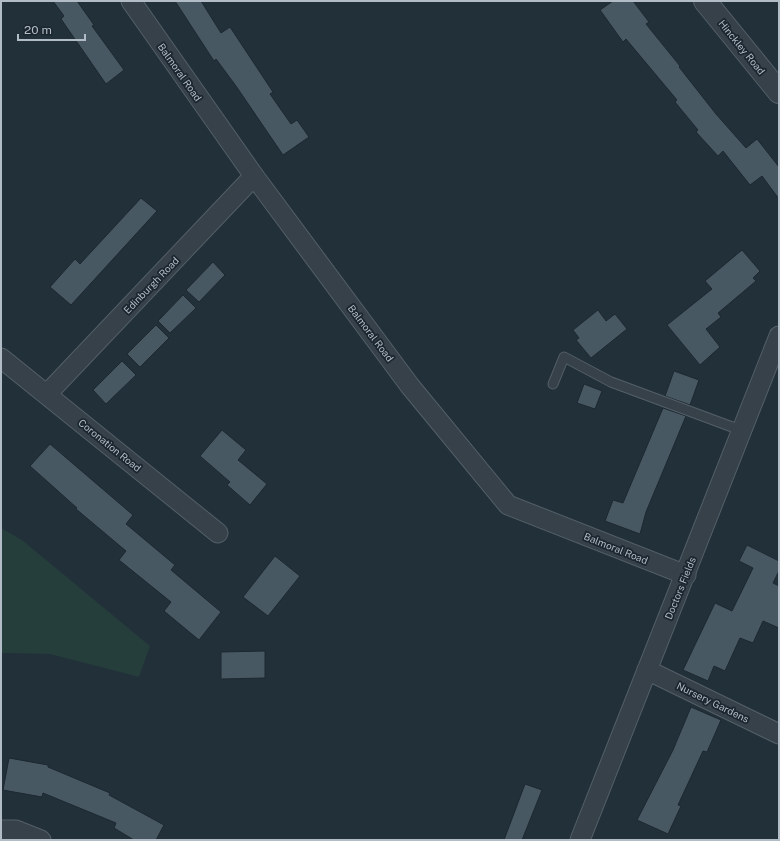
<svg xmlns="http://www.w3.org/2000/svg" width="780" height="841" font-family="'Public Sans',sans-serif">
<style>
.green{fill:#253d3b}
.building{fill:#485863;stroke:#1d2831}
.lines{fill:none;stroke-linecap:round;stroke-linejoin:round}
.service-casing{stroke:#545f68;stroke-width:11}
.minor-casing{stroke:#545f68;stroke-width:21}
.tertiary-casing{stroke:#545f68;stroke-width:24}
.service{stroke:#36414a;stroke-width:9}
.minor{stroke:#36414a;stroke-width:19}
.tertiary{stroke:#36414a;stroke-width:22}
.labels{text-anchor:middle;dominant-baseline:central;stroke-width:3.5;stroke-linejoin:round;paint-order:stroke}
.street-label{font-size:10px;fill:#b1bcc6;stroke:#1b262f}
</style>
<rect width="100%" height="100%" fill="#22303a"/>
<polygon class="green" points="1,528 22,540 150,646 139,677 50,654 1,653"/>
<g class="building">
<polygon points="53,1 77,1 94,25 92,26 124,70 106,84 61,19 64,16"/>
<polygon points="175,1 201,1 221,33 230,27 273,92 270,94 291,124 297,120 309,137 283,155 236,86 216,59 214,61"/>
<polygon points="613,1 633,1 649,22 646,24 680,66 679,67 716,114 746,148 757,139 779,167 779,199 762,176 750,185 723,151 718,156 696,132 698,130 675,102 677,100 626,39 623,42 600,10"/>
<polygon points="141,198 157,211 71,305 50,287 75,259 80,264"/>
<polygon points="742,250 760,271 753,278 756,281 718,313 721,317 706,329 720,347 700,365 667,325 712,289 705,281"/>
<polygon points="213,262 225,275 199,302 186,290"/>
<polygon points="183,295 196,308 170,333 158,321"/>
<polygon points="598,310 606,321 615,314 627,329 591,358 576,340 579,338 573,330"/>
<polygon points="156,325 169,338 140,367 127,354"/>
<polygon points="122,361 136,375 106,404 93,390"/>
<polygon points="674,371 699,380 690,405 665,396"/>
<polygon points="584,384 602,391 595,409 577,403"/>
<polygon points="663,408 686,416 646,512 640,534 605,521 613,500 623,503"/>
<polygon points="222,430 246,450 238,460 267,484 250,505 227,485 230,482 200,456"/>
<polygon points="50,444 133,515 126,524 175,565 171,570 221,612 199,640 164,611 171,602 119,560 126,551 76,509 77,508 30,466"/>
<polygon points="747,545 779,561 779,571 773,583 779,586 779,628 763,621 753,643 740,638 725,671 714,666 708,681 683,670 715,603 732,611 753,568 739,561"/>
<polygon points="275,556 300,576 268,616 243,597"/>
<polygon points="265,651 265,678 221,679 221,652"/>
<polygon points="691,707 721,720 707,752 703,751 678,805 681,806 668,834 637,820 673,750"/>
<polygon points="9,758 48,765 48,767 110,793 109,795 164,825 156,840 134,840 114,828 116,823 43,793 42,797 3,790"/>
<polygon points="525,784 542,790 522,840 504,840"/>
</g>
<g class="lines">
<defs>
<polyline id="service" points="553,384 564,357 611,382 743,431"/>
<g id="minor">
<polyline points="131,1 254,176 410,386 508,505 686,575"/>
<polyline points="1,358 218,533"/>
<polyline points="47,394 254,176"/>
<polyline points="647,670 779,734"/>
<polyline points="1,830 16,830 41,840"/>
<polyline points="580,840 779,336"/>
</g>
<polyline id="tertiary" points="705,1 779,92"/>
</defs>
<use href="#service" class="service-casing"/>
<use href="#minor" class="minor-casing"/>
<use href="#tertiary" class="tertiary-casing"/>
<use href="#service" class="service"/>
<use href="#minor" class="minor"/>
<use href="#tertiary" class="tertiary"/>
</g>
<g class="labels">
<g class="street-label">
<text transform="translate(742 47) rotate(51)">Hinckley Road</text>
<text transform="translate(180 72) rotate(55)">Balmoral Road</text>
<text transform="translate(151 285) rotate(-46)">Edinburgh Road</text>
<text transform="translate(371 333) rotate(53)">Balmoral Road</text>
<text transform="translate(110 445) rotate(39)">Coronation Road</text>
<text transform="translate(616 548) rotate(22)">Balmoral Road</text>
<text transform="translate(680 588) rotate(-68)">Doctors Fields</text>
<text transform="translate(713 702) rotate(26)">Nursery Gardens</text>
</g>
</g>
<rect width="780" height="841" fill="none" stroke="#b1bcc6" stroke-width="4"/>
<path d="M18 34v6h67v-6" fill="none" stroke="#b1bcc6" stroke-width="2"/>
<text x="24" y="34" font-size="12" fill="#b1bcc6" stroke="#1b262f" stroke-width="3" paint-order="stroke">20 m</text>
</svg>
